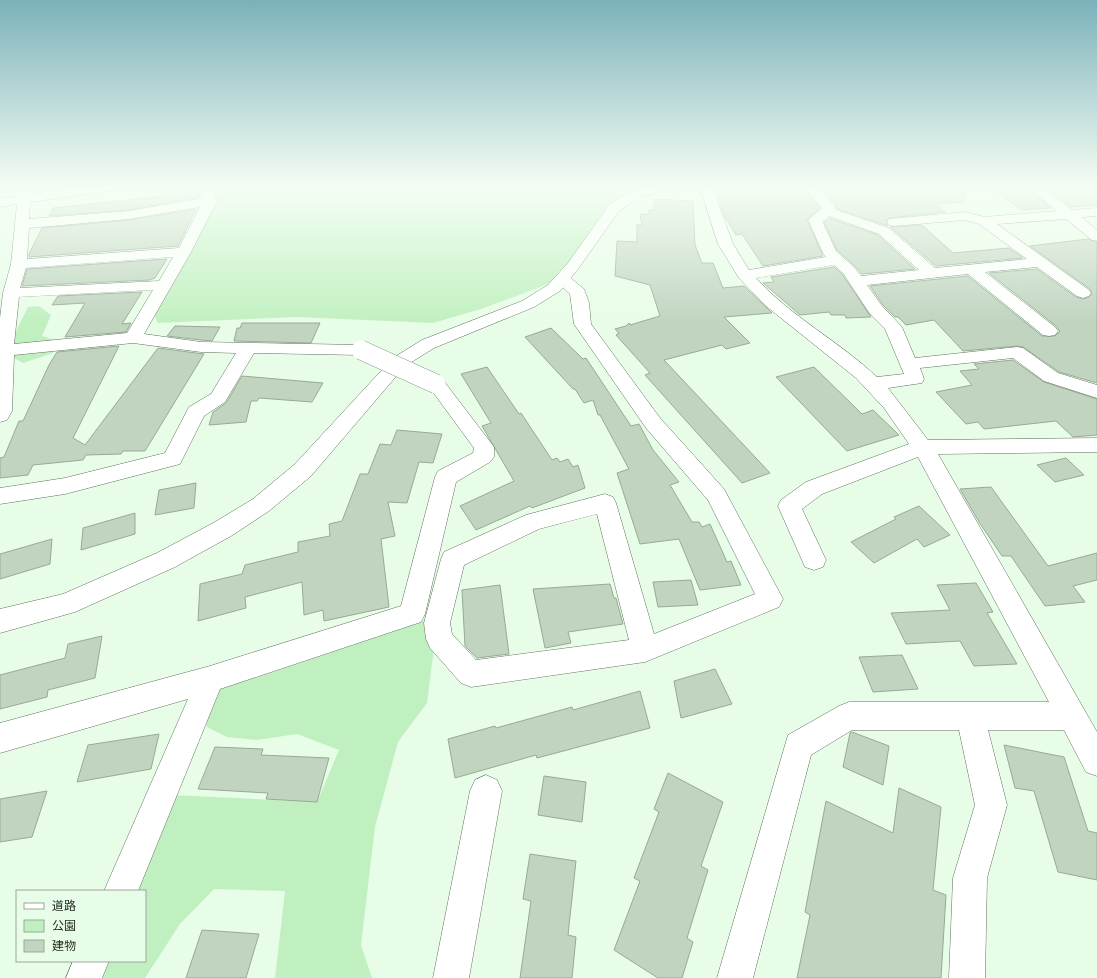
<svg xmlns="http://www.w3.org/2000/svg" width="1097" height="978" font-family="'Libre Baskerville','Noto Sans JP',serif">
<style>
.green{fill:#c1f0c0}
.building{fill:#c0d4bf;stroke:#96aa95}
.lines{fill:none;stroke-linecap:round;stroke-linejoin:round}
.minor-casing{stroke:#5f715e;stroke-width:1}
.tertiary-casing{stroke:#5f715e;stroke-width:1}
.minor{fill:#fff;fill-rule:evenodd}
.tertiary{fill:#fff;fill-rule:evenodd}
.minor-bridge-casing{stroke:#5f715e;stroke-width:20;stroke-linecap:butt}
.minor-bridge{stroke:#fff;stroke-width:19}
</style>
<rect width="100%" height="100%" fill="#e8fde7"/>
<g class="green">
<polygon points="207,187 640,187 562,279 481,309 433,323 297,317 158,323 151,308 210,201"/>
<polygon points="39,306 51,315 42,336 58,341 53,353 23,363 10,356 15,333 28,307"/>
<polygon points="438,617 427,703 398,742 375,827 361,945 372,978 275,978 285,891 214,889 180,924 145,978 96,978 102,961 145,961 145,891 126,891 173,795 317,802 339,750 297,734 257,740 227,737 207,727 201,701 210,679 265,662"/>
</g>
<g class="building">
<polygon points="168,187 200,187 200,194 199,197 129,210 49,216 53,208 165,196"/>
<polygon points="779,187 803,187 820,208 807,220 823,256 763,266 742,234 736,235 725,217 717,193 786,195"/>
<polygon points="819,187 963,187 964,202 935,204 945,212 889,218 886,221 888,226 837,209 836,205"/>
<polygon points="989,187 1028,187 1051,208 1022,210"/>
<polygon points="1045,187 1097,187 1097,205 1070,207"/>
<polygon points="654,199 693,201 695,245 702,263 713,263 723,288 744,286 772,313 724,317 750,343 726,349 722,345 664,360 770,473 742,483 645,375 650,373 616,335 619,333 615,329 626,326 629,323 630,325 660,316 650,285 615,276 617,241 637,242 637,225 642,225 640,214 649,214 649,210 654,210"/>
<polygon points="196,209 178,246 29,257 29,254 42,228 129,220"/>
<polygon points="829,218 878,235 915,269 862,274 855,266 837,250 824,222"/>
<polygon points="922,225 953,253 1009,248 1023,258 936,266 890,227"/>
<polygon points="1088,239 1097,242 1097,383 1059,372 1023,347 1017,346 963,351 934,320 906,325 898,317 895,317 883,305 870,286 968,276 1042,336 1055,336 1060,331 1056,326 989,273 1037,269 1076,297 1083,299 1089,297 1092,294 1090,289 1030,246"/>
<polygon points="167,259 155,278 150,280 22,286 27,269"/>
<polygon points="834,267 842,274 871,317 846,318 845,315 831,315 829,312 800,315 763,283 774,282 771,277"/>
<polygon points="142,292 122,324 131,323 126,332 65,337 85,303 52,305 58,296"/>
<polygon points="242,323 320,323 311,343 234,341 237,328 240,328"/>
<polygon points="175,326 220,327 212,341 201,340 167,336"/>
<polygon points="551,328 583,359 586,358 631,426 639,424 653,450 679,482 670,485 692,522 699,522 702,527 710,524 727,562 731,561 741,585 700,590 679,539 640,544 617,473 629,469 600,415 598,415 593,400 584,403 575,389 573,389 525,337"/>
<polygon points="119,346 73,438 85,445 158,348 204,354 145,451 123,451 121,454 86,455 83,460 33,465 28,475 0,478 0,458 4,457 19,421 23,421 49,365 57,352"/>
<polygon points="1013,360 1044,382 1097,399 1097,435 1073,437 1056,421 984,429 978,422 966,424 936,392 972,385 960,371 979,369 974,364"/>
<polygon points="487,367 519,414 521,413 552,460 557,458 560,462 568,459 573,467 578,465 585,488 532,508 530,506 476,530 460,506 514,481 482,426 491,423 461,374"/>
<polygon points="814,367 862,414 873,410 899,435 847,451 776,377"/>
<polygon points="242,376 323,383 312,402 259,398 257,401 251,401 246,422 209,425 213,412 226,403"/>
<polygon points="397,430 442,434 433,463 419,462 407,503 388,502 395,536 381,539 389,607 324,621 323,610 304,615 302,582 245,597 246,608 198,621 200,584 242,574 245,565 298,552 298,542 330,536 329,524 342,521 360,474 368,474 380,444 391,445"/>
<polygon points="1066,458 1084,475 1055,482 1037,465"/>
<polygon points="196,483 194,508 155,515 159,490"/>
<polygon points="991,487 1048,566 1097,553 1097,580 1073,586 1085,602 1045,606 1011,556 1002,556 979,522 960,489"/>
<polygon points="919,506 950,535 924,547 917,539 874,563 851,542 896,519 894,517"/>
<polygon points="135,513 135,534 81,550 83,528"/>
<polygon points="52,539 50,564 0,579 0,554"/>
<polygon points="691,580 698,605 658,607 653,582"/>
<polygon points="976,583 993,612 987,613 1017,664 974,666 960,641 906,644 891,613 950,610 937,585"/>
<polygon points="610,584 614,598 616,598 623,624 568,632 571,643 545,648 533,589"/>
<polygon points="500,585 509,654 477,658 465,646 462,590"/>
<polygon points="102,636 95,678 48,690 47,697 0,709 0,675 65,658 68,644"/>
<polygon points="902,655 918,689 873,692 859,657"/>
<polygon points="715,669 732,704 681,718 674,681"/>
<polygon points="640,691 650,728 537,758 536,755 455,778 448,739 495,726 496,728 572,707 573,710"/>
<polygon points="852,732 889,746 883,785 843,767 850,733"/>
<polygon points="159,734 151,769 77,782 88,745"/>
<polygon points="1004,745 1064,757 1088,831 1097,833 1097,880 1058,872 1034,791 1015,788"/>
<polygon points="215,747 263,749 261,755 329,758 317,802 266,799 268,793 198,789"/>
<polygon points="668,773 723,802 701,866 708,870 687,938 693,942 682,978 658,978 614,950 640,881 634,878 659,812 654,809"/>
<polygon points="544,776 586,782 582,822 538,815"/>
<polygon points="899,788 941,807 933,890 946,895 941,978 797,978 810,915 805,912 826,801 893,833"/>
<polygon points="47,791 32,837 0,842 0,799"/>
<polygon points="530,854 576,861 568,935 576,937 572,978 520,978 531,901 523,899"/>
<polygon points="202,930 259,934 246,978 186,978"/>
</g>
<g class="lines">
<defs>
<g id="minor">
<path d="M19,187H31V194L84,187H115L114,190L109,191L30,202L29,219L129,211L203,198L201,190L202,187H212L217,201L191,252L144,334L201,342L361,345L367,346L370,350L367,354L361,355L254,353L225,402L204,416L180,464L65,494L0,504V488L65,478L165,453L189,407L211,394L236,353L201,352L133,343L14,355L12,411L7,420L0,422V318L3,293L11,264L17,204L0,207V199L18,196ZM200,207L179,248L27,259L29,228L129,219ZM173,257L159,281L20,288L26,268ZM153,290L127,333L14,344L19,297Z"/>
<path d="M700,187H712L733,244L749,270L826,257L823,253L808,220L822,208L804,187H817L835,206L836,210L889,228L935,268L1027,259L979,224L965,220L894,226L889,225L887,222L889,219L965,212L984,217L1057,211L1029,187H1043L1072,210L1097,208V216L1081,217L1097,230V241L1092,240L1066,219L997,224L1089,290L1091,293L1089,296L1083,298L1077,296L1037,267L985,272L1055,327L1058,331L1055,335L1049,336L1043,335L968,274L867,285L882,306L902,327L915,358L1017,347L1023,348L1058,373L1097,385V398L1044,381L1013,358L920,368L924,379L922,383L888,388L928,440L1097,438V452L938,454L1097,732V776L1086,772L1064,730H988L1007,805L987,878L985,978H949L953,878L975,805L959,730H852L811,755L753,978H717L788,735L839,706L849,702H1049L918,457L822,494L802,509L826,560L823,567L814,570L805,567L778,506L781,500L806,482L909,444L884,408L856,378L766,306L739,278L718,244ZM829,216L879,234L919,270L861,276L854,267L836,251L822,221ZM834,265L843,273L870,314L885,329L904,374L877,377C839,341 791,317 756,278Z"/>
<path d="M562,274L568,276L584,289L589,303L591,324L660,418L724,489L783,599L779,607L645,662L471,687L461,683L430,648L426,639L424,623L441,559L444,552L526,515L605,494L613,497L616,503L654,634L755,594L708,500L646,428L574,324L570,294L554,279L556,276ZM597,514L629,640L476,660L452,634L450,623L464,565L539,529Z"/>
<polygon points="436,378 443,380 494,447 494,457 490,462 456,482 425,614 421,622 220,689 138,891 104,891 188,699 0,753 0,723 210,666 401,606 435,477 438,471 473,453 474,448 427,384 429,380"/>
<polygon points="486,775 497,780 502,791 469,978 433,978 470,791 475,780"/>
<polygon points="73,961 109,961 102,978 66,978"/>
</g>
<polygon id="tertiary" points="647,187 667,187 666,190 641,197 619,211 578,269 560,291 534,307 434,348 405,366 311,476 269,511 231,536 175,567 75,612 0,633 0,609 63,594 157,553 215,522 253,499 295,464 393,358 422,340 522,301 548,285 568,263 609,205 631,191"/>
</defs>
<use href="#minor" class="minor-casing"/>
<use href="#tertiary" class="tertiary-casing"/>
<use href="#minor" class="minor"/>
<use href="#tertiary" class="tertiary"/>
<defs>
<polyline id="minor-bridge" points="361,350 436,384"/>
</defs>
<use href="#minor-bridge" class="minor-bridge-casing"/>
<use href="#minor-bridge" class="minor-bridge"/>
</g>
<linearGradient id="sky" x2="0" y2="1"><stop stop-color="#7bb1ba"/><stop offset="0.58" stop-color="#f5fef4"/><stop offset="1" stop-color="#f5fef4" stop-opacity="0"/></linearGradient>
<rect width="1097" height="324" fill="url(#sky)"/>
<rect x="16" y="890" width="130" height="72" fill="#e8fde7" stroke="#9aa999"/>
<rect x="24" y="903" width="20" height="6" fill="#ffffff" stroke="#9aa999"/>
<text x="52" y="910" font-size="12" fill="#252c24">道路</text>
<rect x="24" y="920" width="20" height="12" fill="#c1f0c0" stroke="#9aa999"/>
<text x="52" y="930" font-size="12" fill="#252c24">公園</text>
<rect x="24" y="940" width="20" height="12" fill="#c0d4bf" stroke="#9aa999"/>
<text x="52" y="950" font-size="12" fill="#252c24">建物</text>
</svg>
